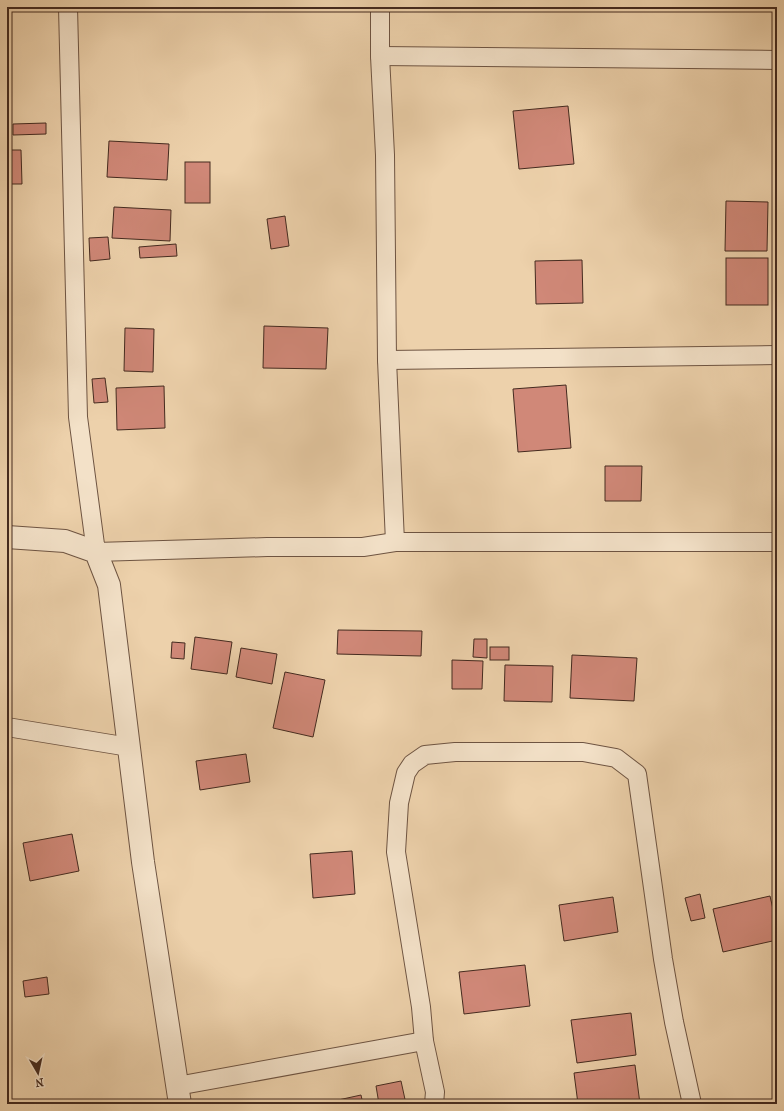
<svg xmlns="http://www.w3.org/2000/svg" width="784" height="1111" font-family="'IM FELL French Canon',serif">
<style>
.building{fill:#d08878;stroke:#442a1f}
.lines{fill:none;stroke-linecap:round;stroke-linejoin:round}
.minor-casing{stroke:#6e5442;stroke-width:20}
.tertiary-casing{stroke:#6e5442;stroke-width:24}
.minor{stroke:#f3e1c8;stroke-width:18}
.tertiary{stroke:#f3e1c8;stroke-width:22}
</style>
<rect width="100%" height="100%" fill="#edd1ab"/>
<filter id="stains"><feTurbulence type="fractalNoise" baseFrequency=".005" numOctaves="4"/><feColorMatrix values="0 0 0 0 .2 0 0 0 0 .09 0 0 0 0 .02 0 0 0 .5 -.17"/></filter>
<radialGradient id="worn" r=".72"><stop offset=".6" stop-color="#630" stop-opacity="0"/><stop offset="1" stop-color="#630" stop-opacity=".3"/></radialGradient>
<g class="building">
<polygon points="700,7 723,7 701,10"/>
<polygon points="568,106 574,164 519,169 513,111"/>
<polygon points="46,123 46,134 13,135 13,124"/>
<polygon points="109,141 169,144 167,180 107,177"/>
<polygon points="7,150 21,150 22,184 7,184"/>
<rect x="185" y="162" width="25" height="41"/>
<polygon points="726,201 768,202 767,251 725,251"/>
<polygon points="114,207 171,210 170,241 112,238"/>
<polygon points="285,216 289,246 271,249 267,219"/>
<polygon points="108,237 110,259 90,261 89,238"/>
<polygon points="176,244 177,256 140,258 139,247"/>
<rect x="726" y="258" width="42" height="47"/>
<polygon points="582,260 583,303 536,304 535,261"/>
<polygon points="264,326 328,328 326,369 263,368"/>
<polygon points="125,328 154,329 153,372 124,371"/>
<polygon points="105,378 108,402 94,403 92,379"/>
<polygon points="566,385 571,448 518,452 513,389"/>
<polygon points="164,386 165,428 117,430 116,388"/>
<polygon points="605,466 642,466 641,501 605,501"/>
<polygon points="7,628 11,628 10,691 7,691"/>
<polygon points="338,630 422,631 421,656 337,654"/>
<polygon points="195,637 232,642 227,674 191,669"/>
<polygon points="474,639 487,639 487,658 473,657"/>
<polygon points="172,642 185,643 184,659 171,658"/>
<rect x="490" y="647" width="19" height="13"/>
<polygon points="241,648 277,654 272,684 236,677"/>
<polygon points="572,655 637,658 634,701 570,698"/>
<polygon points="452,660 483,661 482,689 452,689"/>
<polygon points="505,665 553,666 552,702 504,701"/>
<polygon points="285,672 325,680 313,737 273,728"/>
<polygon points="246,754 250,782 200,790 196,761"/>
<polygon points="72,834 79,871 30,881 23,843"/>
<polygon points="352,851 355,894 313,898 310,854"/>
<polygon points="700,894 705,918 691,921 685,898"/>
<polygon points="770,896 777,927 777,940 723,952 713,909"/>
<polygon points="613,897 618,932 564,941 559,905"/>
<polygon points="525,965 530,1006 464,1014 459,972"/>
<polygon points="47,977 49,994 25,997 23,981"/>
<polygon points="631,1013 636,1055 577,1063 571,1020"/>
<polygon points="635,1065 640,1104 578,1104 574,1073"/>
<polygon points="401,1081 406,1104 379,1104 376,1086"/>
<polygon points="361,1095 363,1104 320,1104"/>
</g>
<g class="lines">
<defs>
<g id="minor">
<polyline points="68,7 78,417 96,552 267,547 363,547 395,542 777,542"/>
<polyline points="380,7 380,56 385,155 387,360 395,542"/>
<polyline points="380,56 777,60"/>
<polyline points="387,360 777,355"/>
<polyline points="7,727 129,747"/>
<polyline points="177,1086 424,1041"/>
<polyline points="434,1104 435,1092 424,1041 421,1007 396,852 399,803 406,773 412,764 425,755 455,752 583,752 616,758 637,774 663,959 674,1022 692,1104"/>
</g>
<polyline id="tertiary" points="7,537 65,541 96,552 109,585 143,862 180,1104"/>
</defs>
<use href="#minor" class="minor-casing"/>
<use href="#tertiary" class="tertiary-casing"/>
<use href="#minor" class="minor"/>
<use href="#tertiary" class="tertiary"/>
</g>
<rect width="784" height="1111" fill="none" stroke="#edd1ab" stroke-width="24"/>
<rect x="8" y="8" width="768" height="1095" fill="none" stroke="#442a1f" stroke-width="2"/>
<rect x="12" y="12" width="760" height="1087" fill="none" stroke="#442a1f"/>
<g transform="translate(38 1073) rotate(171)" stroke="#f3e1c8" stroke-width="3" paint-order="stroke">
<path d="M0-3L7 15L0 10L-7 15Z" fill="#442a1f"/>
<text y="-6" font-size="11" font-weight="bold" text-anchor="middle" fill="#442a1f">N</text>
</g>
<rect width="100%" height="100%" filter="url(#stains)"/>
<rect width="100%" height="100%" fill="url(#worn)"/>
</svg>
